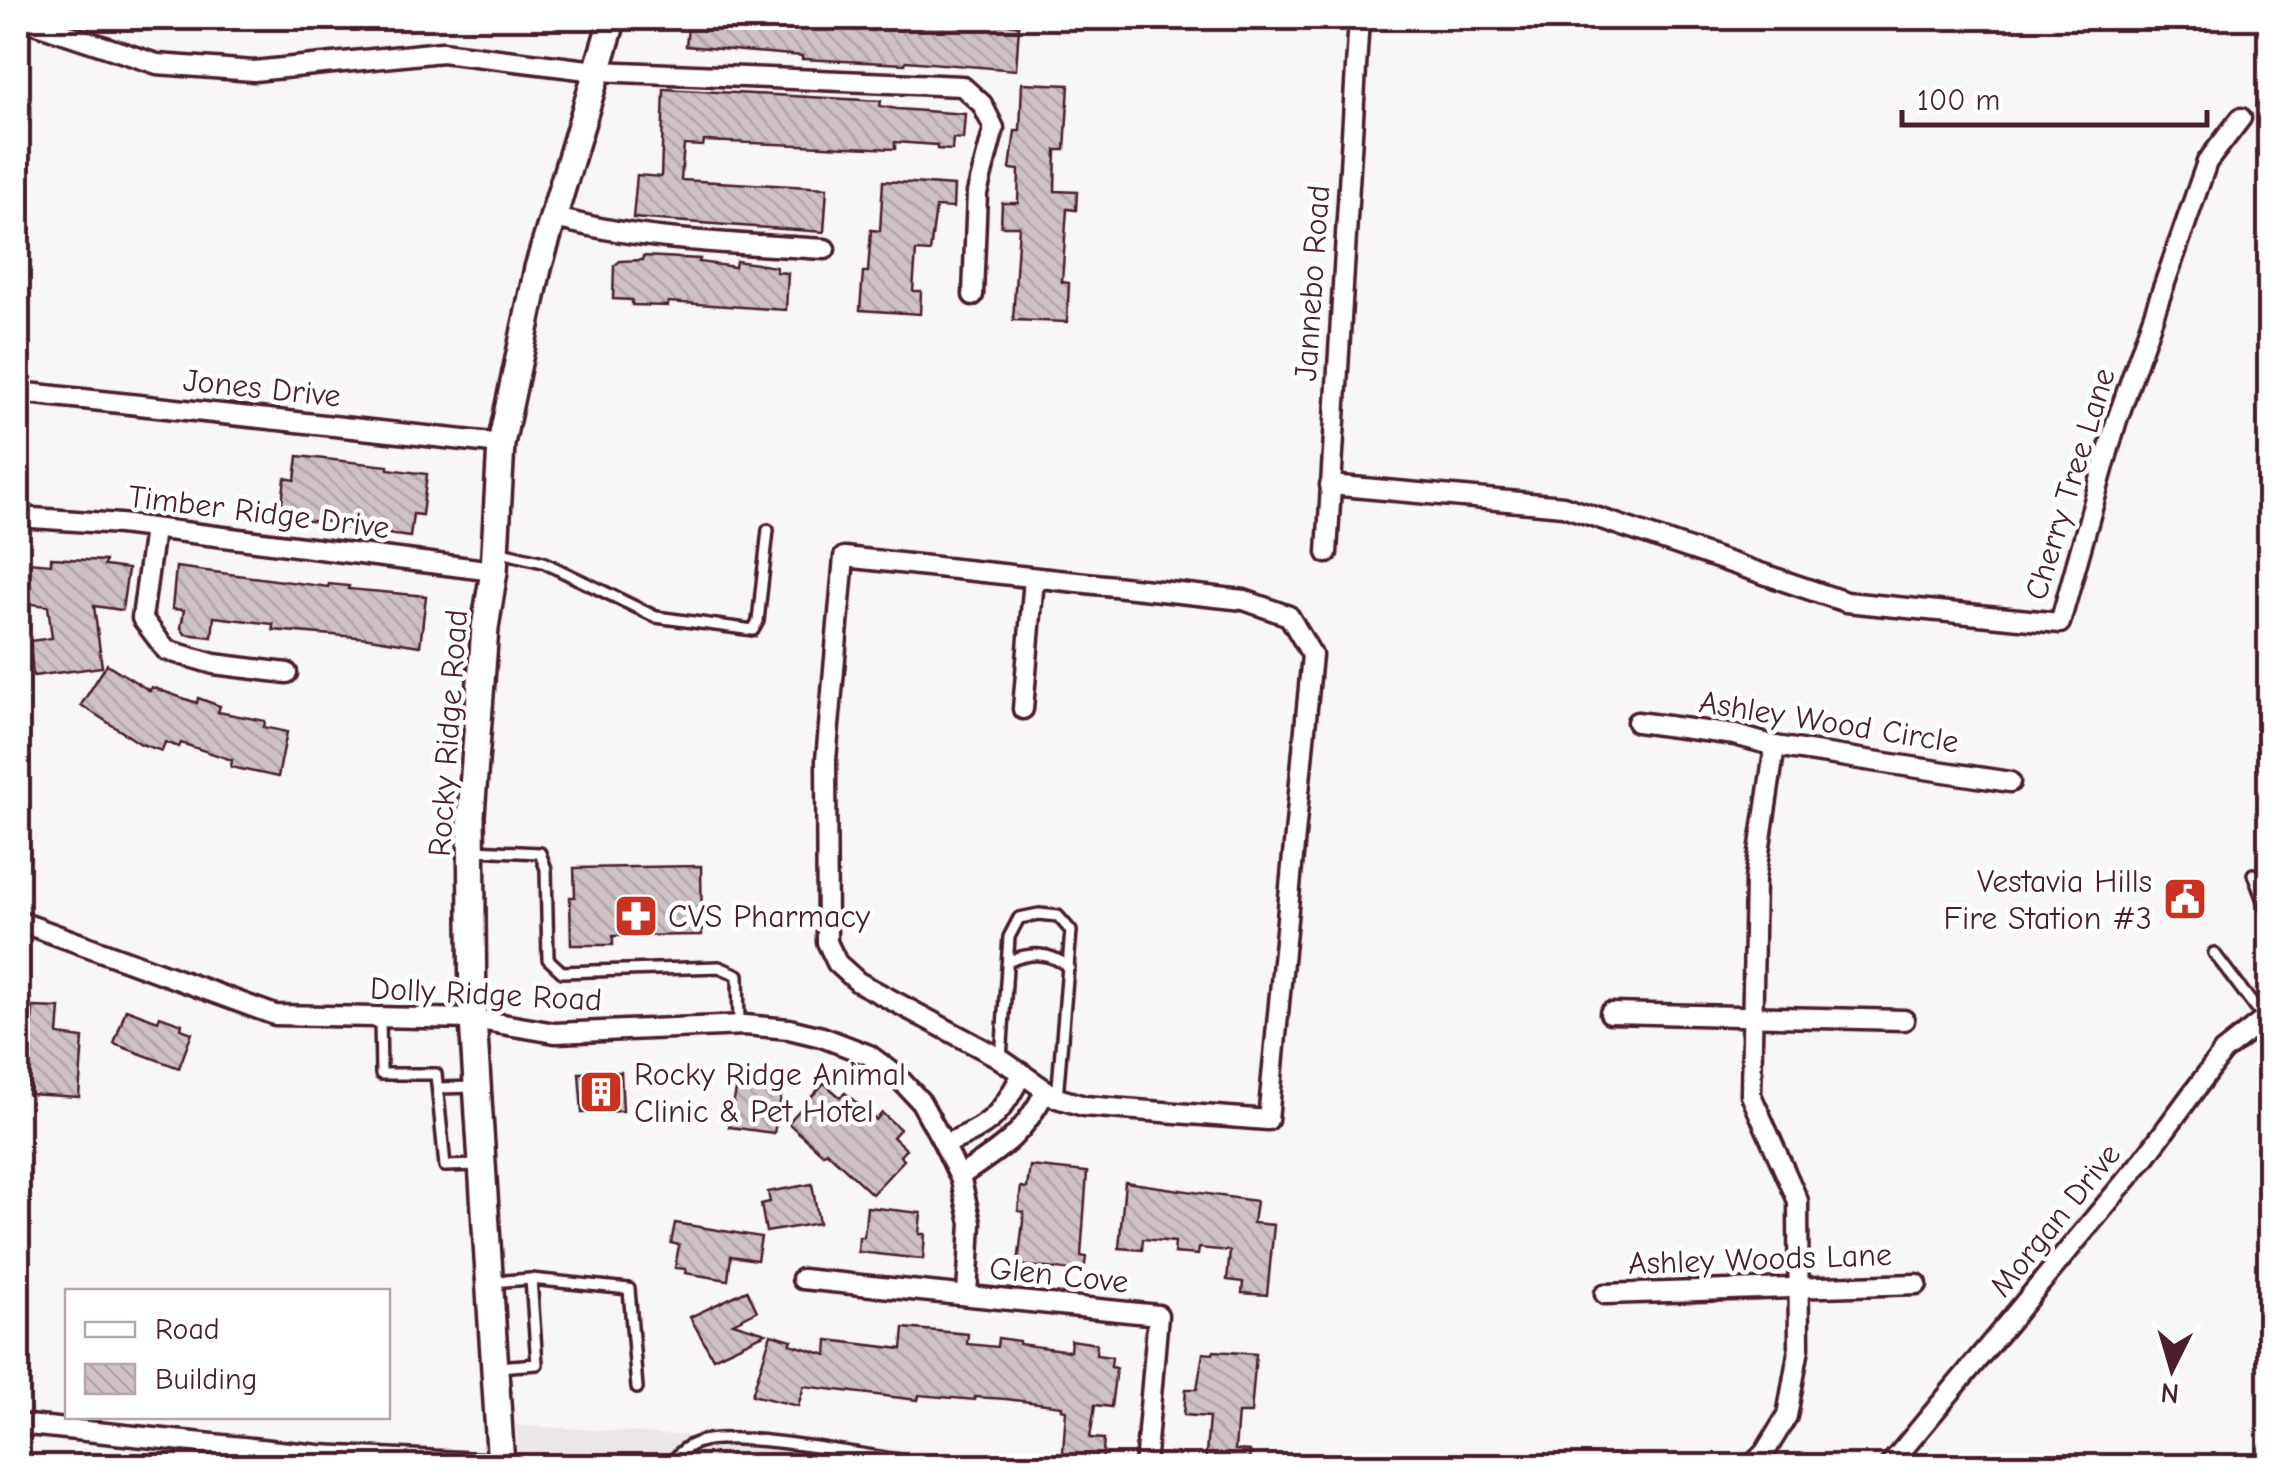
<svg xmlns="http://www.w3.org/2000/svg" width="2287" height="1484" font-family="'Comic Neue',sans-serif">
<style>
.built{fill:#ebe6e8}
.building{fill:url(#building-back-hatch);stroke:#4a1f2b;stroke-width:2.5}
.lines{fill:none;stroke-linecap:round;stroke-linejoin:round}
.service-casing{stroke:#4a1f2b;stroke-width:16}
.minor-casing{stroke:#4a1f2b;stroke-width:25}
.secondary-casing{stroke:#4a1f2b;stroke-width:32}
.service{stroke:#fff;stroke-width:9}
.minor{stroke:#fff;stroke-width:18}
.secondary{stroke:#fff;stroke-width:25}
.labels{text-anchor:middle;dominant-baseline:central;stroke-width:9;stroke-linejoin:round;paint-order:stroke}
.street-label{font-size:32px;fill:#4a1f2b;stroke:#fff}
.poi-label{font-size:32px;fill:#4a1f2b;stroke:#fff;text-anchor:start}
</style>
<defs>
<pattern id="building-back-hatch" width="6" height="6" patternUnits="userSpaceOnUse" patternTransform="scale(2.5)"><rect width="6" height="6" fill="#cdc1c4"/><path d="M-1 5l2 2M0 0l6 6M5-1l2 2" fill="none" stroke="#b2a5a9"/></pattern>
</defs>
<rect width="100%" height="100%" fill="#f8f6f7"/>
<filter id="ink" filterUnits="userSpaceOnUse"><feTurbulence type="fractalNoise" baseFrequency=".01" numOctaves="2"/><feDisplacementMap in="SourceGraphic" scale="20" xChannelSelector="R" yChannelSelector="G"/><feConvolveMatrix kernelMatrix="1 2 1 2 8 2 1 2 1" color-interpolation-filters="sRGB"/></filter>
<g filter="url(#ink)">
<polygon class="built" points="516,1425 988,1455 987,1466 519,1466"/>
<g class="building">
<polygon points="689,18 906,18 1005,23 1019,26 1016,70 906,61 905,64 802,59 802,56 686,46"/>
<polygon points="1022,83 1069,85 1065,150 1056,150 1055,191 1077,192 1076,210 1067,209 1062,282 1069,283 1067,322 1013,320 1019,226 1001,226 1002,203 1018,203 1019,170 1010,169 1015,131 1020,131"/>
<polygon points="664,89 881,101 880,106 897,109 965,114 963,139 953,138 952,150 937,149 937,145 895,142 895,149 704,141 703,146 684,145 681,180 827,188 824,232 633,218 637,175 661,177"/>
<polygon points="883,181 954,186 953,208 936,207 930,252 916,251 913,291 921,291 920,314 860,310 863,272 868,272 871,230 880,231"/>
<polygon points="643,256 700,259 699,262 735,267 736,261 776,267 776,272 788,273 786,310 668,302 668,306 632,305 632,300 613,299 614,266 620,261 643,260"/>
<polygon points="298,456 388,466 388,469 427,474 422,515 413,514 410,537 337,527 337,522 280,520 285,478 295,480"/>
<polygon points="51,558 105,561 104,566 128,569 122,610 94,606 102,667 33,676 30,641 52,638 48,606 23,603 28,562 51,564"/>
<polygon points="176,567 328,587 329,584 349,586 348,589 426,596 420,646 369,638 273,630 273,624 214,617 212,637 185,634 181,628 184,610 172,609"/>
<polygon points="107,664 150,691 151,687 197,703 198,698 220,706 218,712 265,721 264,727 287,732 278,777 231,767 232,760 181,743 179,747 165,742 162,751 141,744 81,705"/>
<polygon points="701,866 702,935 613,936 613,945 571,945 570,897 575,897 574,868"/>
<polygon points="33,1007 60,1008 58,1035 83,1038 79,1097 28,1094"/>
<polygon points="126,1009 158,1021 160,1016 182,1024 181,1029 192,1033 179,1068 114,1044"/>
<polygon points="621,1072 623,1111 582,1113 579,1073"/>
<polygon points="762,1072 785,1076 774,1133 729,1127 739,1074 760,1078"/>
<polygon points="824,1083 840,1097 845,1093 876,1120 882,1113 900,1129 893,1137 906,1149 900,1156 904,1160 872,1194 826,1151 823,1154 788,1123"/>
<polygon points="1030,1166 1087,1172 1081,1256 1086,1257 1084,1272 1018,1265 1024,1212 1018,1211 1021,1187 1027,1188"/>
<polygon points="1125,1182 1256,1201 1253,1223 1274,1225 1267,1295 1242,1293 1243,1282 1227,1280 1230,1251 1199,1248 1198,1255 1174,1253 1175,1242 1143,1239 1142,1250 1119,1248"/>
<polygon points="812,1184 819,1223 766,1232 761,1204 770,1202 768,1192"/>
<polygon points="867,1207 921,1213 919,1234 925,1234 923,1259 858,1252 859,1237 864,1237"/>
<polygon points="675,1223 761,1237 757,1260 731,1256 728,1280 685,1273 686,1269 675,1268 679,1245 671,1243"/>
<polygon points="747,1290 757,1311 733,1323 766,1333 713,1358 690,1317"/>
<polygon points="904,1328 968,1334 967,1344 997,1347 998,1338 1019,1341 1019,1344 1070,1351 1071,1340 1097,1344 1096,1355 1112,1357 1111,1367 1116,1368 1111,1407 1095,1405 1090,1438 1104,1439 1102,1466 1062,1466 1066,1410 1061,1409 1062,1406 1006,1399 975,1397 975,1400 919,1395 918,1400 804,1386 798,1406 752,1395 771,1334 792,1340 790,1344 827,1355 828,1340 902,1349"/>
<polygon points="1214,1351 1256,1354 1251,1413 1238,1413 1235,1450 1250,1451 1249,1466 1205,1466 1209,1417 1184,1415 1186,1389 1197,1389 1203,1353 1213,1354"/>
</g>
<g class="lines">
<defs>
<g id="service">
<polyline points="497,551 543,562 656,617 753,630 758,621 768,530"/>
<polyline points="474,850 540,853 546,869 548,959 562,972 719,967 738,975 739,1024"/>
<polyline points="2253,874 2270,919"/>
<polyline points="2214,953 2264,1019"/>
<path d="M1009,961C1032,952 1049,952 1069,967"/>
<polyline points="380,1017 381,1074 436,1074 445,1166 480,1165"/>
<polyline points="1001,1059 1009,937 1019,918 1039,914 1058,916 1071,931 1057,1098"/>
<polyline points="438,1088 475,1087"/>
<polyline points="531,1279 629,1289 637,1388"/>
<polyline points="491,1282 531,1279 537,1364 498,1367"/>
<path d="M671,1466C676,1455 686,1446 699,1442C732,1430 858,1454 899,1460L904,1466"/>
</g>
<g id="minor">
<polyline points="18,18 157,64 254,71 442,52 596,71 962,86 982,104 994,128 977,193 973,295"/>
<path d="M553,217C642,242 733,243 825,249"/>
<polyline points="18,392 501,444"/>
<polyline points="1330,485 1563,506 1846,602 2060,623 2116,423 2207,162 2241,118"/>
<polyline points="18,517 120,524 494,571"/>
<polyline points="154,529 142,618 166,650 214,664 287,673"/>
<polyline points="1327,553 1359,18"/>
<polygon points="844,557 1244,600 1289,616 1312,655 1268,1120 1084,1106 1057,1098 996,1056 858,982 837,963 827,942 826,760"/>
<polyline points="1023,709 1034,578"/>
<polyline points="1637,722 1735,735 1775,746 2010,782"/>
<polyline points="18,921 275,1015 473,1019 555,1033 745,1025 789,1029 822,1037 869,1055 896,1075 921,1102 944,1144 961,1180 971,1223 967,1295"/>
<polyline points="1610,1013 1904,1020"/>
<path d="M944,1144C988,1128 1002,1115 1022,1073"/>
<path d="M960,1176C1002,1148 1022,1137 1046,1090"/>
<polyline points="802,1279 1158,1315 1145,1466"/>
<polyline points="1605,1294 1917,1284"/>
<polyline points="18,1424 319,1455 501,1464"/>
<polyline points="1751,1466 1765,1452 1787,1416 1799,1348 1798,1201 1751,1095 1755,879 1775,746"/>
<polyline points="1889,1466 2143,1160 2223,1052 2270,1015"/>
</g>
<polyline id="secondary" points="501,1466 473,1019 471,815 485,628 494,571 501,444 538,268 613,18"/>
</defs>
<use href="#service" class="service-casing"/>
<use href="#minor" class="minor-casing"/>
<use href="#secondary" class="secondary-casing"/>
<use href="#service" class="service"/>
<use href="#minor" class="minor"/>
<use href="#secondary" class="secondary"/>
</g>
</g>
<defs>
<symbol id="civic-square" viewBox="-11 -11 22 22"><rect x="-9" y="-9" width="18" height="18" rx="4" fill="#c8321e" stroke="#fff"/><path d="M-.6-6.5H3V-4.5H.6V-3L4-1V1h2V6H-6V1h2V-1L-.6-3ZM-1.2 2.5V6h2.4V2.5Z" fill="#fff"/></symbol>
<symbol id="pharmacy-square" viewBox="-11 -11 22 22"><rect x="-9" y="-9" width="18" height="18" rx="4" fill="#c8321e" stroke="#fff"/><path d="M-2-6h4v4h4v4h-4v4h-4v-4h-4v-4h4Z" fill="#fff"/></symbol>
<symbol id="building-square" viewBox="-11 -11 22 22"><rect x="-9" y="-9" width="18" height="18" rx="4" fill="#c8321e" stroke="#fff"/><path d="M-4-6H4V6H1V3H-1V6H-4ZM-2.5-4.3h1.7v1.8h-1.7ZM.8-4.3h1.7v1.8H.8ZM-2.5-1h1.7V.8h-1.7ZM.8-1h1.7V.8H.8Z" fill="#fff"/></symbol>
</defs>
<g fill-rule="evenodd">
<use href="#civic-square" x="2160" y="874" width="50" height="50"/>
<use href="#pharmacy-square" x="611" y="891" width="50" height="50"/>
<use href="#building-square" x="576" y="1067" width="50" height="50"/>
</g>
<g class="labels">
<g class="street-label">
<text transform="translate(1312 283) rotate(-86)">Jannebo Road</text>
<text transform="translate(262 388) rotate(6)">Jones Drive</text>
<text transform="translate(2070 484) rotate(-73)">Cherry Tree Lane</text>
<text transform="translate(259 512) rotate(7)">Timber Ridge Drive</text>
<text transform="translate(1829 722) rotate(9)">Ashley Wood Circle</text>
<text transform="translate(448 733) rotate(-86)">Rocky Ridge Road</text>
<text transform="translate(486 994) rotate(3)">Dolly Ridge Road</text>
<text transform="translate(2055 1220) rotate(-51)">Morgan Drive</text>
<text transform="translate(1760 1259) rotate(-2)">Ashley Woods Lane</text>
<text transform="translate(1059 1275) rotate(6)">Glen Cove</text>
</g>
<g class="poi-label">
<text x="2152" y="881" text-anchor="end">Vestavia Hills<tspan x="2152" dy="37">Fire Station #3</tspan></text>
<text x="668" y="916">CVS Pharmacy</text>
<text x="634" y="1074">Rocky Ridge Animal<tspan x="634" dy="37">Clinic &amp; Pet Hotel</tspan></text>
</g>
</g>
<rect width="2287" height="1484" fill="none" stroke="#fff" stroke-width="60"/>
<rect x="30" y="30" width="2227" height="1424" fill="none" stroke="#4a1f2b" stroke-width="4" filter="url(#ink)"/>
<rect x="65" y="1289" width="325" height="130" fill="#ffffff" stroke="#b7a5aa" stroke-width="2.5"/>
<rect x="85" y="1322" width="50" height="15" fill="#ffffff" stroke="#b7a5aa" stroke-width="2.5"/>
<text x="155" y="1339" font-size="30" fill="#4a1f2b">Road</text>
<rect x="85" y="1364" width="50" height="30" fill="url(#building-back-hatch)" stroke="#b7a5aa" stroke-width="2.5"/>
<text x="155" y="1389" font-size="30" fill="#4a1f2b">Building</text>
<g transform="translate(2172 1369) rotate(185)" stroke="#ffffff" stroke-width="8" paint-order="stroke">
<path d="M0-8L18 38L0 25L-18 38Z" fill="#4a1f2b"/>
<text y="-15" font-size="28" font-weight="bold" text-anchor="middle" fill="#4a1f2b">N</text>
</g>
<path d="M1902 110v15h305v-15" fill="none" stroke="#4a1f2b" stroke-width="5"/>
<text x="1917" y="110" font-size="30" fill="#4a1f2b" stroke="#ffffff" stroke-width="8" paint-order="stroke">100 m</text>
</svg>
